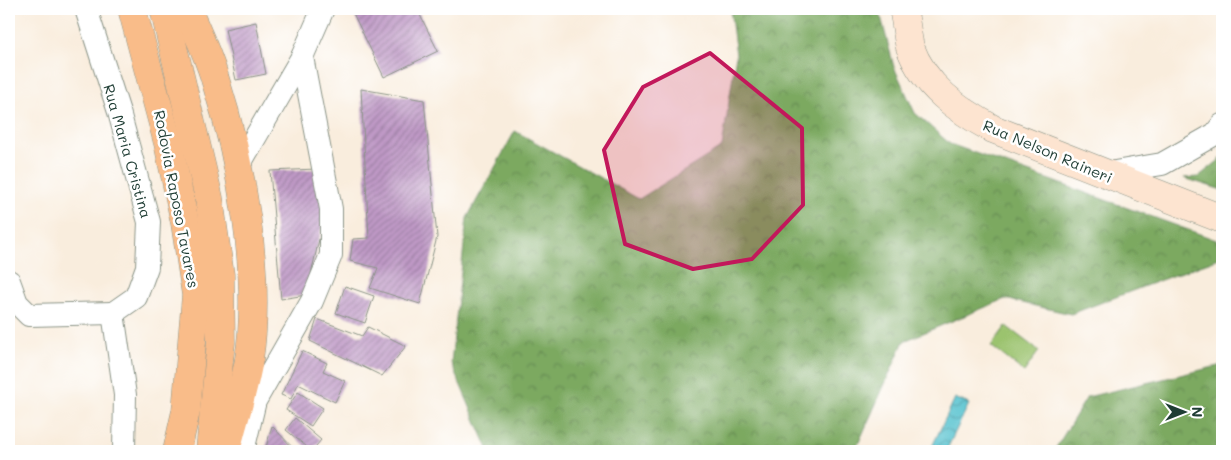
<svg xmlns="http://www.w3.org/2000/svg" width="1231" height="460" font-family="Mali,sans-serif">
<style>
.forest{fill:url(#forest-crowns);stroke:#4e734a}
.park{fill:#9bc36e;stroke:#5d8051}
.water{fill:url(#water-waves);stroke:#3a8082}
.building{fill:url(#building-hatch)}
.lines{fill:none;stroke-linecap:round;stroke-linejoin:round}
.street-casing{stroke:#8c9588;stroke-width:24}
.secondary-casing{stroke:#8c9588;stroke-width:29}
.highway-casing{stroke:#8c9588;stroke-width:29}
.street{stroke:#fff;stroke-width:22}
.secondary{stroke:#fde4d0;stroke-width:28}
.highway{stroke:#f9bc89;stroke-width:28}
.marked{fill:#c2185b;fill-opacity:0.2;stroke:#c2185b;stroke-width:4;stroke-linejoin:round}
.labels{text-anchor:middle;dominant-baseline:central;stroke-width:5;stroke-linejoin:round;paint-order:stroke}
.street-label{font-size:15px;fill:#1f3d34;stroke:#fff}
</style>
<defs>
<pattern id="forest-crowns" width="20" height="18" patternUnits="userSpaceOnUse" patternTransform="scale(1.25)"><rect width="20" height="18" fill="#7ca961"/><path d="M2 6a3 3 0 1 1 6 0M12 15a3 3 0 1 1 6 0" fill="none" stroke="#658b51"/></pattern>
<pattern id="water-waves" width="16" height="10" patternUnits="userSpaceOnUse" patternTransform="scale(1.25)"><rect width="16" height="10" fill="#56c2cf"/><path d="M0 5q4-4 8 0t8 0" fill="none" stroke="#479fa9"/></pattern>
<pattern id="building-hatch" width="6" height="6" patternUnits="userSpaceOnUse" patternTransform="scale(1.25)"><rect width="6" height="6" fill="#bf99c6"/><path d="M-1 1l2-2M0 6l6-6M5 7l2-2" fill="none" stroke="#9b7ea2"/></pattern>
</defs>
<rect width="100%" height="100%" fill="#fff"/>
<filter id="ink" filterUnits="userSpaceOnUse"><feTurbulence type="fractalNoise" baseFrequency=".02" numOctaves="2"/><feDisplacementMap in="SourceGraphic" scale="10" xChannelSelector="R" yChannelSelector="G"/><feConvolveMatrix kernelMatrix="1 2 1 2 8 2 1 2 1" color-interpolation-filters="sRGB"/></filter>
<filter id="wash" filterUnits="userSpaceOnUse"><feTurbulence type="fractalNoise" baseFrequency=".0096" numOctaves="4" result="noise"/><feDisplacementMap in="SourceGraphic" scale="20" xChannelSelector="R" yChannelSelector="G"/><feGaussianBlur stdDeviation="1.12" result="paint"/><feColorMatrix in="noise" values="0 0 0 0 0 0 0 0 0 0 0 0 0 0 0 0 0 1.4 0 .05"/><feComposite in="paint" operator="in"/></filter>
<g filter="url(#wash)">
<rect width="100%" height="100%" fill="#f9eddd"/>
<g class="forest">
<polygon points="730,9 879,9 894,67 915,113 950,144 1222,242 1222,257 1071,314 1005,299 904,341 855,451 489,451 451,363 467,218 515,131 639,199 722,147 736,55"/>
<polygon points="1222,158 1222,190 1184,178 1198,177"/>
<polygon points="1222,365 1222,451 1054,451 1087,397"/>
</g>
<polygon class="park" points="1006,326 1039,351 1024,372 991,346"/>
<polygon class="water" points="955,398 969,404 946,451 930,451"/>
<g id="blocks">
<g class="building">
<polygon points="351,9 417,9 438,51 384,77"/>
<polygon points="256,22 266,74 236,80 225,29"/>
<polygon points="361,89 424,100 437,237 420,304 370,288 378,268 350,261 353,239 369,238"/>
<polygon points="317,169 324,218 306,295 281,299 270,171"/>
<polygon points="345,286 374,296 365,323 336,313"/>
<polygon points="317,319 362,336 368,327 406,346 382,376 310,341"/>
<polygon points="302,351 327,363 323,371 345,381 335,402 298,384 291,399 281,395"/>
<polygon points="298,392 323,408 311,426 286,410"/>
<polygon points="295,418 321,440 312,451 286,430"/>
<polygon points="272,426 296,451 265,451"/>
</g>
</g>
</g>
<g filter="url(#ink)">
<use href="#blocks" fill-opacity="0" stroke="#8c9588" stroke-width="1"/>
<g class="lines">
<defs>
<g id="street">
<polyline points="86,9 119,112 149,222 147,267 136,297 113,313"/>
<polyline points="238,167 302,57"/>
<polyline points="1103,174 1162,164 1215,134 1222,125"/>
<polyline points="9,281 17,303 29,315 113,313"/>
<polyline points="113,313 125,395 124,451"/>
<polyline points="243,451 255,401 312,301 331,255 331,209 302,57 323,9"/>
</g>
<path id="secondary" d="M903,9C906,21 907,35 910,47C924,86 958,110 993,129L1222,219"/>
<g id="highway">
<polyline points="132,9 168,143 185,223 196,295 186,411 177,451"/>
<polyline points="164,9 209,198 220,275 221,342 210,450"/>
<path d="M187,9C197,32 208,55 215,79C241,160 262,276 249,359C244,390 233,421 226,451"/>
</g>
</defs>
<use href="#street" class="street-casing"/>
<use href="#secondary" class="secondary-casing"/>
<use href="#highway" class="highway-casing"/>
<use href="#street" class="street"/>
<use href="#secondary" class="secondary"/>
<use href="#highway" class="highway"/>
</g>
</g>
<path class="marked" d="M710,53L802,128L803,205L752,259L693,269L625,244L604,150L643,87Z"/>
<g class="labels">
<g class="street-label">
<text transform="translate(128 151) rotate(74)">Rua Maria Cristina</text>
<text transform="translate(1048 151) rotate(23)">Rua Nelson Raineri</text>
<text transform="translate(177 199) rotate(79)">Rodovia Raposo Tavares</text>
</g>
</g>
<rect width="1231" height="460" fill="none" stroke="#fff" stroke-width="30"/>
<g transform="translate(1184 412) rotate(90)" stroke="#ffffff" stroke-width="4" paint-order="stroke">
<path d="M0-4L9 19L0 12L-9 19Z" fill="#1f3d34"/>
<text y="-8" font-size="14" font-weight="bold" text-anchor="middle" fill="#1f3d34">N</text>
</g>
</svg>
